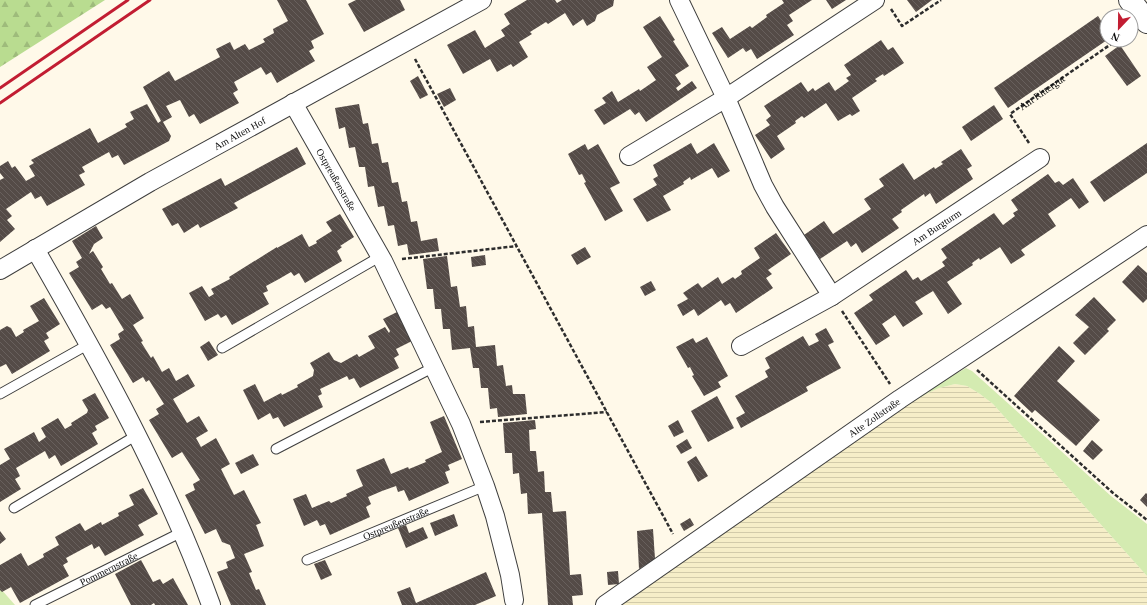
<svg xmlns="http://www.w3.org/2000/svg" width="1147" height="605" font-family="Georgia,serif">
<style>
.farmland{fill:url(#farmland-rules)}
.grass{fill:#d4ebb1}
.forest{fill:url(#forest-firs)}
.building{fill:url(#building-back-hatch)}
.lines{fill:none;stroke-linecap:round;stroke-linejoin:round}
.service-casing{stroke:#3e3e3e;stroke-width:11}
.minor-casing{stroke:#3e3e3e;stroke-width:20}
.tertiary-casing{stroke:#3e3e3e;stroke-width:24}
.path{stroke:#2d2d2d;stroke-width:2.5;stroke-dasharray:4 2;stroke-linecap:butt}
.service{stroke:#fff;stroke-width:9}
.minor{stroke:#fff;stroke-width:18}
.tertiary{stroke:#fff;stroke-width:22}
.rail{stroke:#c21d32;stroke-width:3}
.labels{text-anchor:middle;dominant-baseline:central;stroke-width:4;stroke-linejoin:round;paint-order:stroke}
.street-label{font-size:10px;fill:#0b0b0b;stroke:#fff}
</style>
<defs>
<pattern id="farmland-rules" width="6" height="5" patternUnits="userSpaceOnUse"><rect width="6" height="5" fill="#f6eec8"/><path d="M0 2.5h6" fill="none" stroke="#d2cbaa"/></pattern>
<pattern id="forest-firs" width="22" height="20" patternUnits="userSpaceOnUse"><rect width="22" height="20" fill="#b9dc90"/><path d="M5 1l3.5 6h-7zM16 11l3.5 6h-7z" fill="#9ebb7b"/></pattern>
<pattern id="building-back-hatch" width="6" height="6" patternUnits="userSpaceOnUse"><rect width="6" height="6" fill="#544b47"/><path d="M-1 5l2 2M0 0l6 6M5-1l2 2" fill="none" stroke="#68605d"/></pattern>
</defs>
<rect width="100%" height="100%" fill="#fff9e9"/>
<polygon class="farmland" points="955,384 967,386 980,394 993,404 1147,576 1147,605 615,605 873,425 928,393 939,388"/>
<g class="grass">
<polygon points="966,368 972,371 1111,496 1147,524 1147,576 993,404 980,394 967,386 955,384 939,388 928,393 873,425 951,373 959,372"/>
<polygon points="0,588 15,605 0,605"/>
</g>
<polygon class="forest" points="0,0 105,0 0,67"/>
<g class="building">
<polygon points="277,0 306,0 324,34 311,41 314,48 309,51 315,61 277,83 271,72 266,75 261,67 234,82 238,90 233,93 239,103 200,124 194,114 189,117 180,100 166,106 172,117 163,122 171,136 169,141 124,165 118,155 112,158 109,152 82,167 85,172 79,175 85,185 47,206 41,196 35,199 31,192 6,209 12,216 7,220 15,229 0,242 0,180 4,178 0,173 0,166 8,161 12,168 15,166 26,181 35,176 29,166 34,163 31,160 90,128 98,143 127,127 125,124 134,119 130,112 147,104 158,123 161,121 143,87 169,71 175,81 220,57 216,49 230,42 234,50 245,44 249,50 265,42 263,39 274,33 273,29 288,21"/>
<polygon points="356,0 400,0 405,10 364,32 348,4"/>
<polygon points="527,0 555,0 557,3 562,0 614,0 613,6 597,15 595,21 587,26 583,19 573,26 565,13 548,24 546,22 530,32 532,34 519,42 528,57 513,67 511,64 497,72 490,59 463,74 447,45 475,30 485,48 496,41 505,36 501,30 510,24 504,14"/>
<polygon points="782,0 812,0 789,15 793,21 787,25 794,35 757,59 751,49 746,52 743,48 728,58 712,33 722,27 730,39 750,26 752,28 767,17 766,15 784,3"/>
<polygon points="826,0 846,0 832,9"/>
<polygon points="907,0 932,0 916,12"/>
<polygon points="660,16 675,40 673,41 689,66 675,75 681,84 676,88 678,91 692,81 697,88 646,122 639,112 635,115 630,109 604,125 594,110 606,103 602,98 612,91 618,102 639,89 640,91 656,80 647,67 662,57 643,27"/>
<polygon points="1098,16 1107,30 1107,40 1008,108 994,88"/>
<polygon points="881,40 888,50 893,47 904,63 884,76 883,74 875,79 877,81 852,98 860,111 852,116 850,114 838,121 826,103 804,118 802,116 795,121 796,123 777,136 785,149 771,159 755,135 770,125 766,120 771,116 764,106 801,82 808,92 813,88 815,91 829,82 835,91 849,81 846,78 851,75 844,65"/>
<polygon points="1120,45 1141,76 1127,86 1105,56"/>
<polygon points="418,76 428,95 420,99 410,81"/>
<polygon points="450,88 456,100 444,107 437,94"/>
<polygon points="359,104 363,124 368,123 372,144 378,143 382,163 388,162 392,183 398,182 402,202 407,201 411,222 417,221 421,241 437,238 439,251 409,255 407,244 398,246 394,225 388,226 384,206 378,207 374,186 368,187 365,167 359,167 355,147 349,148 345,127 339,129 335,108"/>
<polygon points="994,105 1003,119 971,141 962,127"/>
<polygon points="691,143 697,154 714,143 730,171 718,178 712,168 691,180 690,177 683,182 684,184 663,196 671,210 647,222 633,199 657,185 653,179 658,176 653,165"/>
<polygon points="1147,143 1147,173 1104,202 1090,182"/>
<polygon points="585,144 588,150 598,144 620,183 610,188 623,211 605,221 584,183 586,182 582,174 579,175 568,154"/>
<polygon points="297,147 306,164 234,203 238,208 200,228 198,224 184,233 178,223 172,226 162,209 221,178 225,186"/>
<polygon points="961,149 972,166 967,169 973,179 936,204 930,193 925,197 924,194 901,210 902,212 892,219 899,228 862,253 856,243 851,247 847,241 820,259 804,235 824,221 833,234 871,209 864,199 884,186 879,179 903,163 914,180 934,167 935,169 943,164 941,162"/>
<polygon points="1048,174 1055,183 1059,181 1063,185 1073,178 1089,202 1079,209 1071,198 1048,214 1056,226 1021,250 1025,255 1011,264 1000,247 980,260 979,258 972,263 973,265 947,282 962,304 948,314 933,291 915,302 923,314 903,327 895,315 882,324 890,336 876,345 854,313 873,300 869,295 906,270 913,280 918,277 921,281 945,266 942,262 947,258 941,249 994,213 1003,225 1015,216 1013,213 1018,210 1011,200"/>
<polygon points="340,214 354,237 340,246 342,247 337,251 342,261 305,283 299,273 294,276 291,272 279,279 266,286 268,291 263,293 269,304 232,325 226,315 221,318 218,314 205,321 189,293 202,286 209,297 214,294 211,289 230,279 229,277 277,247 277,248 302,234 309,247 317,243 316,241 332,231 326,222"/>
<polygon points="96,226 103,238 94,244 89,254 93,251 103,267 101,269 110,284 112,283 122,299 130,294 144,318 133,325 143,341 141,342 151,358 153,356 162,372 169,368 176,381 188,374 195,386 173,399 187,423 199,416 208,431 196,438 201,447 216,438 230,464 221,469 234,495 244,490 261,523 256,525 264,546 244,554 252,572 249,573 256,590 259,589 266,605 231,605 217,572 228,568 226,562 235,558 230,545 222,542 216,529 205,534 185,495 195,490 193,484 200,480 182,452 172,458 149,420 159,414 156,409 164,404 149,380 146,382 143,377 133,383 110,345 120,339 118,334 124,330 110,307 106,309 102,304 92,310 69,273 79,267 76,262 82,258 72,241"/>
<polygon points="776,233 791,254 768,270 772,274 766,278 773,288 736,313 730,303 725,306 721,300 698,316 694,309 683,316 677,305 688,299 683,293 698,283 702,288 718,277 722,284 733,277 735,279 742,274 741,271 760,258 754,248"/>
<polygon points="585,247 591,257 577,265 571,255"/>
<polygon points="485,255 486,265 472,267 471,257"/>
<polygon points="447,256 451,287 457,286 460,307 466,306 468,327 474,326 476,347 495,345 497,366 503,365 506,386 512,385 513,394 525,394 527,414 498,417 497,408 490,409 488,388 481,388 479,368 473,368 470,348 452,350 450,329 443,329 441,309 435,309 433,289 427,289 423,259"/>
<polygon points="1138,265 1147,273 1147,299 1143,303 1122,282"/>
<polygon points="651,281 656,290 645,296 640,287"/>
<polygon points="1094,297 1116,320 1107,329 1109,331 1085,355 1073,343 1089,327 1075,315"/>
<polygon points="44,298 60,324 46,333 49,338 44,341 50,351 12,374 6,364 0,367 0,330 7,326 11,328 16,337 24,332 23,330 39,321 30,306"/>
<polygon points="397,312 412,341 396,349 399,355 394,358 399,368 360,388 354,378 349,380 347,376 320,389 322,394 318,396 323,407 284,427 278,417 273,419 270,413 258,420 243,390 255,384 264,402 281,393 282,395 298,387 297,385 313,376 314,370 310,363 329,352 334,360 341,363 357,354 359,357 375,348 368,336 385,327 389,333 390,331 383,319"/>
<polygon points="826,328 834,342 828,345 841,368 806,387 808,391 741,428 736,418 745,413 735,396 768,377 765,371 770,368 765,358 803,336 809,346 819,341 815,334"/>
<polygon points="707,337 728,376 718,382 721,387 704,396 692,376 694,375 690,367 688,368 676,347 693,338 696,343"/>
<polygon points="209,341 218,355 208,361 200,347"/>
<polygon points="1059,346 1075,361 1057,381 1100,420 1076,446 1035,410 1032,413 1014,396"/>
<polygon points="95,393 109,418 95,426 97,430 92,433 98,444 61,466 55,455 49,459 45,451 16,468 20,476 15,479 21,489 0,502 0,465 10,459 4,449 34,432 39,442 46,437 41,428 58,418 65,429 72,425 71,423 87,413 88,410 82,400"/>
<polygon points="717,396 734,428 708,442 691,411"/>
<polygon points="444,416 462,459 448,465 450,470 445,472 449,483 409,501 404,490 398,492 396,486 382,491 368,497 371,504 366,507 370,517 330,535 325,524 320,526 317,520 304,526 293,499 306,494 312,508 329,501 331,503 347,496 346,494 363,486 356,470 384,458 391,474 408,467 409,469 426,462 425,460 442,452 430,422"/>
<polygon points="535,420 536,429 529,430 530,451 536,451 538,472 544,471 545,492 551,492 553,512 566,511 570,575 581,574 583,595 572,596 573,605 548,605 542,513 528,514 527,493 521,494 519,473 513,474 512,453 505,453 503,423"/>
<polygon points="678,420 684,432 674,437 668,426"/>
<polygon points="687,439 692,448 681,454 676,446"/>
<polygon points="1092,440 1103,450 1093,460 1083,451"/>
<polygon points="253,454 259,465 241,474 235,463"/>
<polygon points="696,456 708,476 698,482 687,462"/>
<polygon points="143,488 158,514 138,525 144,535 105,556 99,546 94,549 92,544 66,558 68,562 63,565 69,576 20,603 11,587 2,592 0,590 0,565 21,553 28,566 44,557 43,554 59,545 55,537 80,523 85,531 101,522 102,525 119,516 118,513 134,505 129,495"/>
<polygon points="1146,493 1147,494 1147,507 1140,500"/>
<polygon points="454,514 458,526 435,536 430,523"/>
<polygon points="690,518 694,525 684,531 680,524"/>
<polygon points="406,525 409,533 423,527 428,538 406,548 398,528"/>
<polygon points="653,529 655,559 639,569 637,531"/>
<polygon points="0,531 6,539 0,544"/>
<polygon points="141,560 153,582 160,579 163,584 173,578 188,605 155,605 154,603 151,605 131,605 115,574"/>
<polygon points="325,560 332,575 321,580 314,564"/>
<polygon points="618,571 619,584 608,585 607,572"/>
<polygon points="486,572 496,596 475,605 402,605 397,592 410,587 416,603"/>
</g>
<g class="lines">
<defs>
<g id="service">
<polyline points="222,348 381,256"/>
<polyline points="0,394 89,344"/>
<polyline points="276,449 434,367"/>
<polyline points="14,508 137,435"/>
<path id="s2" d="M307,560L485,486"/>
<path id="s3" d="M35,605L182,532"/>
</g>
<g id="minor">
<polyline points="679,0 726,98 763,185 775,207 832,296"/>
<path id="s4" d="M293,103L383,261L461,424L485,486L495,516L510,575L514,600"/>
<polyline points="629,156 726,98 875,0"/>
<path d="M35,249C101,364 166,480 211,605"/>
<path id="s5" d="M0,270L150,182L482,0"/>
<path id="s6" d="M741,346L832,296L1040,158"/>
<path id="s7" d="M605,605L900,399L1147,235"/>
</g>
<polyline id="tertiary" points="1130,0 1147,22"/>
</defs>
<use href="#service" class="service-casing"/>
<use href="#minor" class="minor-casing"/>
<use href="#tertiary" class="tertiary-casing"/>
<g class="path">
<polyline points="891,9 902,26 941,0"/>
<polyline points="415,59 673,534"/>
<path id="s1" d="M1029,143L1010,114L1117,40"/>
<polyline points="402,259 517,246"/>
<polyline points="842,311 890,384"/>
<polyline points="977,370 1113,493 1147,520"/>
<polyline points="480,422 607,412"/>
</g>
<use href="#service" class="service"/>
<use href="#minor" class="minor"/>
<use href="#tertiary" class="tertiary"/>
<g class="rail">
<polyline points="0,88 128,0"/>
<polyline points="0,103 150,0"/>
</g>
</g>
<g class="labels">
<g class="street-label">
<text stroke="none"><textPath href="#s1" startOffset="73">Am Rittergut</textPath></text>
<text stroke="none"><textPath href="#s5" startOffset="276">Am Alten Hof</textPath></text>
<text stroke="none"><textPath href="#s4" startOffset="88">Ostpreußenstraße</textPath></text>
<text stroke="none"><textPath href="#s6" startOffset="229">Am Burgturm</textPath></text>
<text stroke="none"><textPath href="#s7" startOffset="328">Alte Zollstraße</textPath></text>
<text stroke="none"><textPath href="#s2" startOffset="96">Ostpreußenstraße</textPath></text>
<text stroke="none"><textPath href="#s3" startOffset="82">Pommernstraße</textPath></text>
</g>
</g>
<g transform="translate(1119 28) rotate(202)"><circle r="19" fill="#ffffff" stroke="#9d9d9d"/>
<path d="M0-3L7 15L0 10L-7 15Z" fill="#c21d32"/>
<text y="-6" font-size="11" font-weight="bold" text-anchor="middle" fill="#0b0b0b">N</text>
</g>
</svg>
